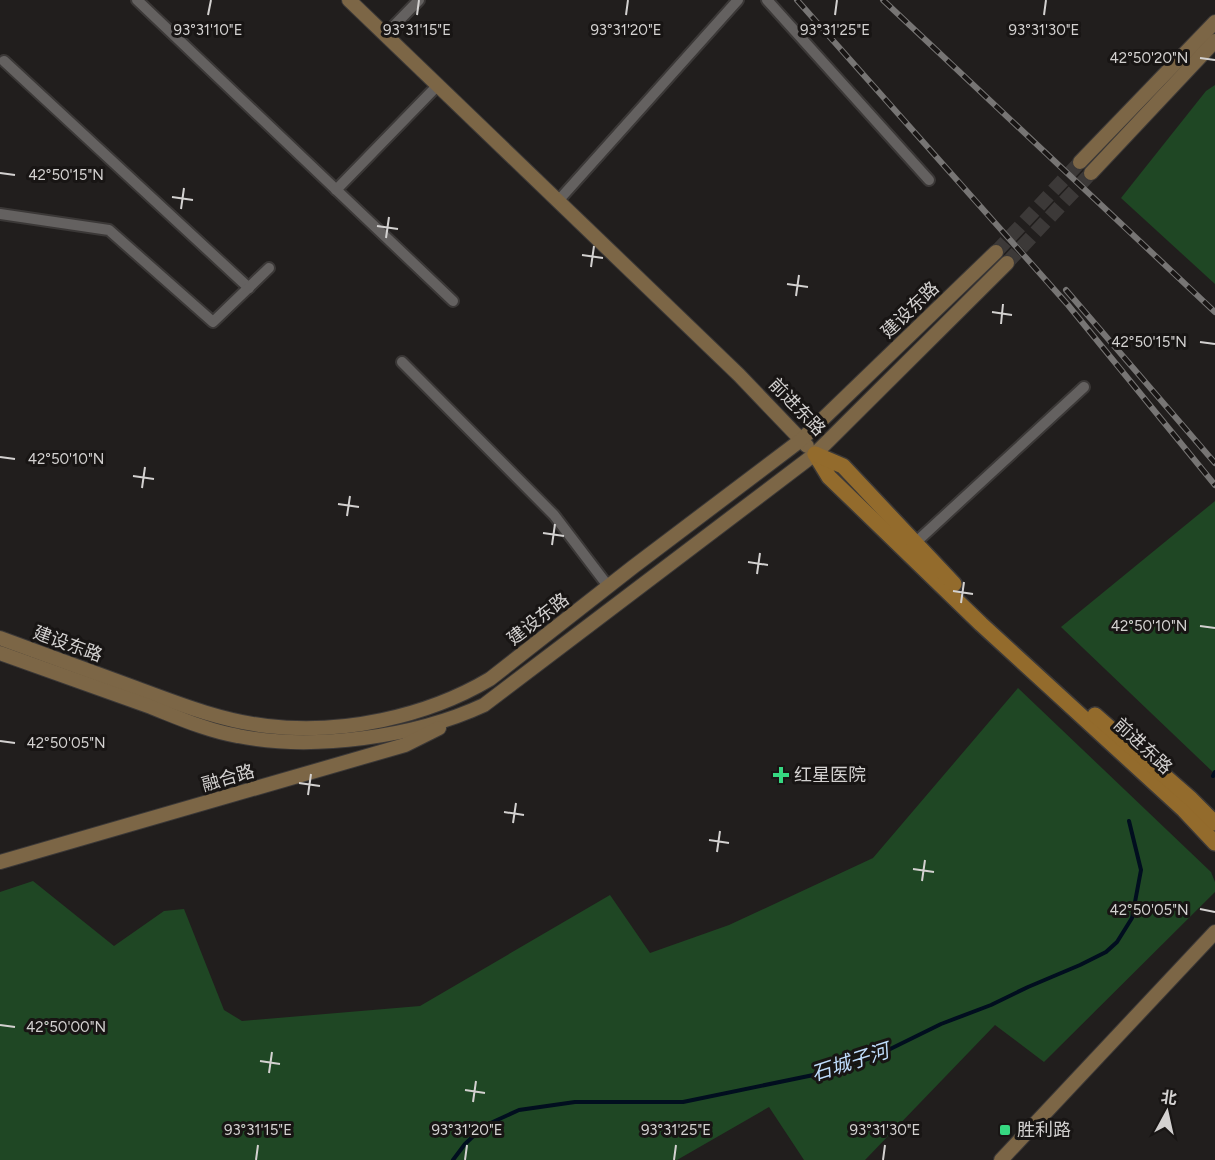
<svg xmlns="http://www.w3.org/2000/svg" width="1215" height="1160" font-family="Figtree,'Noto Sans SC',sans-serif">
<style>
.green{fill:#1f4724}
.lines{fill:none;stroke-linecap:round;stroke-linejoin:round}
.stream{stroke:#010e1f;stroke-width:4}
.secondary-tunnel{stroke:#3c3938;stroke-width:14;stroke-dasharray:14 7;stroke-linecap:butt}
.minor-casing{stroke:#3b3837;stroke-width:14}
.secondary-casing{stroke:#3b3837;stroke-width:16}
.primary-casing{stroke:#3b3837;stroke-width:18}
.minor{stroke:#646160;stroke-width:10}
.secondary{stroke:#7c6646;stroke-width:14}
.primary{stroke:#936b2c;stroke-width:15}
.rail-casing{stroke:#777574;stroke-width:6}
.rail{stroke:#181514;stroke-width:4;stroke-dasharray:11;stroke-linecap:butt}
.ticks{fill:none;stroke:#d3d1d0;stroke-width:2}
.poi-dot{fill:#36d881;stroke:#181514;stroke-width:2}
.labels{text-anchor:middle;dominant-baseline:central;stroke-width:6;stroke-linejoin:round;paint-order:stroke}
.street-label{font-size:18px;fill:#d3d1d0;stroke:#181514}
.poi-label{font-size:18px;fill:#d3d1d0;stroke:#181514;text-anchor:start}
.water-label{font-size:20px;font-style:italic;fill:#bfdcfc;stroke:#181514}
.ticks-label{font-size:15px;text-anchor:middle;fill:#d3d1d0;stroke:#181514;stroke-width:6;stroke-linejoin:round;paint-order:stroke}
</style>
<rect width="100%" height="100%" fill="#211e1d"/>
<g class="green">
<polygon points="1215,85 1215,284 1121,198 1206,91"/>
<polygon points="1215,501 1215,774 1061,627"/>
<polygon points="1018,688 1211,872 1215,882 1215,892 1044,1062 995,1025 865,1160 804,1160 769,1107 677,1160 0,1160 0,892 33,881 114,946 164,911 184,909 224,1010 242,1021 420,1006 610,895 650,953 729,925 873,858"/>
</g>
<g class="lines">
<g class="stream">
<polyline points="1213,776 1215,772"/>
<polyline points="453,1160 465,1144 484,1126 519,1110 575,1102 683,1102 828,1072 876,1056 941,1024 991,1005 1028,987 1080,965 1106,952 1117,942 1132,918 1141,870 1129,821"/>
</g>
<g class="secondary-tunnel">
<polyline points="996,252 1080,162"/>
<polyline points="1007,263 1091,173"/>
</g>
<defs>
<g id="minor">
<polyline points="137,0 453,301"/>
<polyline points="767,0 929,180"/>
<polyline points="385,35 419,0"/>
<polyline points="4,61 249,288"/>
<polyline points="336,190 438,85"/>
<polyline points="558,201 738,0"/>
<polyline points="0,214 109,230 213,322 269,268"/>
<polyline points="402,362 554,515 608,586"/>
<polyline points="914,544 1084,387"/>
</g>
<g id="secondary">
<polyline points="349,0 739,375 807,446"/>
<polyline points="1080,162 1215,22"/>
<polyline points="1091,173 1215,41"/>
<path d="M0,638C45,655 91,671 136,688C179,704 222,721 267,726C341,735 426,717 490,679L633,567L801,440L996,252"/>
<path d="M0,653C50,671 100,689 151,707C179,718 208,731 238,736C313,751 415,737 484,705L815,454L1007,263"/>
<polyline points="0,862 405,745 439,728"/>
<polyline points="1001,1160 1215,932"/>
</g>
<g id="primary">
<polyline points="815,454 829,477 981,624 1184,810 1215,843"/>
<polyline points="815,454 843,466 954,584"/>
<polyline points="1095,715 1191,799 1215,823"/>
</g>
</defs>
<use href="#minor" class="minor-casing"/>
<use href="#secondary" class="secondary-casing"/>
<use href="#primary" class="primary-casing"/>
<use href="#minor" class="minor"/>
<use href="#secondary" class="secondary"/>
<use href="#primary" class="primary"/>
<defs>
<g id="rail">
<polyline points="797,0 1068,305 1215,485"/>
<polyline points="883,0 1215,312"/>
<polyline points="1066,290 1215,463"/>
</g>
</defs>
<use href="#rail" class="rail-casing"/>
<use href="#rail" class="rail"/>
</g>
<path class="ticks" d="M208,15L211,0M417,15L419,0M626,15L628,0M835,15L837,0M1044,15L1046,0M1200,58L1215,60M0,173L15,175M172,197L193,200M181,209L184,188M377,226L398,229M386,238L389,217M582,255L603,258M591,267L594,246M787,284L808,287M796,296L799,275M992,312L1012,315M1001,324L1003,304M1200,342L1215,344M0,457L15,459M133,476L154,479M142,488L145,467M338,504L359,507M347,516L350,496M543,533L564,536M552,545L555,524M748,562L768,565M757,574L760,553M953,591L973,594M961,603L964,582M1200,626L1215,628M0,741L15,743M299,783L320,786M308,795L311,774M504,812L524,815M513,823L516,803M709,840L729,843M717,852L720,831M913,869L934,872M922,881L925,860M1200,909L1215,912M0,1025L15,1027M260,1061L280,1064M269,1073L272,1052M465,1090L485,1093M473,1102L476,1081M256,1160L258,1145M465,1160L467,1145M674,1160L676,1145M883,1160L885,1145"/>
<g class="poi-dot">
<path d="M778 766h6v6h6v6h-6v6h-6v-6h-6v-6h6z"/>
<rect x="999" y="1124" width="12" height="12" rx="3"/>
</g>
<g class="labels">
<g class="street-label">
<text transform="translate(910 310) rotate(-44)">建设东路</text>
<text transform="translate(797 407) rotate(46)">前进东路</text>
<text transform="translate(538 619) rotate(-38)">建设东路</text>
<text transform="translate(68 644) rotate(20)">建设东路</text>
<text transform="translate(1143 746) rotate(43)">前进东路</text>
<text transform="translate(228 778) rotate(-16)">融合路</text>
</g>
<g class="poi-label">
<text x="794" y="775">红星医院</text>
<text x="1017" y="1130">胜利路</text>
</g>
<g class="water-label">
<text transform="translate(850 1062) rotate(-18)">石城子河</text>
</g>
</g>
<g class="ticks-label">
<text x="208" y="35">93°31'10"E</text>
<text x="417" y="35">93°31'15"E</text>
<text x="626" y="35">93°31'20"E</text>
<text x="835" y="35">93°31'25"E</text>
<text x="1044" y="35">93°31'30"E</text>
<text x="1149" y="63">42°50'20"N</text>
<text x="66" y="180">42°50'15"N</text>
<text x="1149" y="347">42°50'15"N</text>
<text x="66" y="464">42°50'10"N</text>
<text x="1149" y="631">42°50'10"N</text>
<text x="66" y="748">42°50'05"N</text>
<text x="1149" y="915">42°50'05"N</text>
<text x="66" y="1032">42°50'00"N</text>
<text x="258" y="1135">93°31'15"E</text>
<text x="467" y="1135">93°31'20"E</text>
<text x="676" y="1135">93°31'25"E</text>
<text x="885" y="1135">93°31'30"E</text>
</g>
<g transform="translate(1167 1112) rotate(8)" stroke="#181514" stroke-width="4.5" paint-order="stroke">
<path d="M0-4.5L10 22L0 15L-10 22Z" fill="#d3d1d0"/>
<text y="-9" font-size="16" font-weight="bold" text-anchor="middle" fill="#d3d1d0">北</text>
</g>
</svg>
